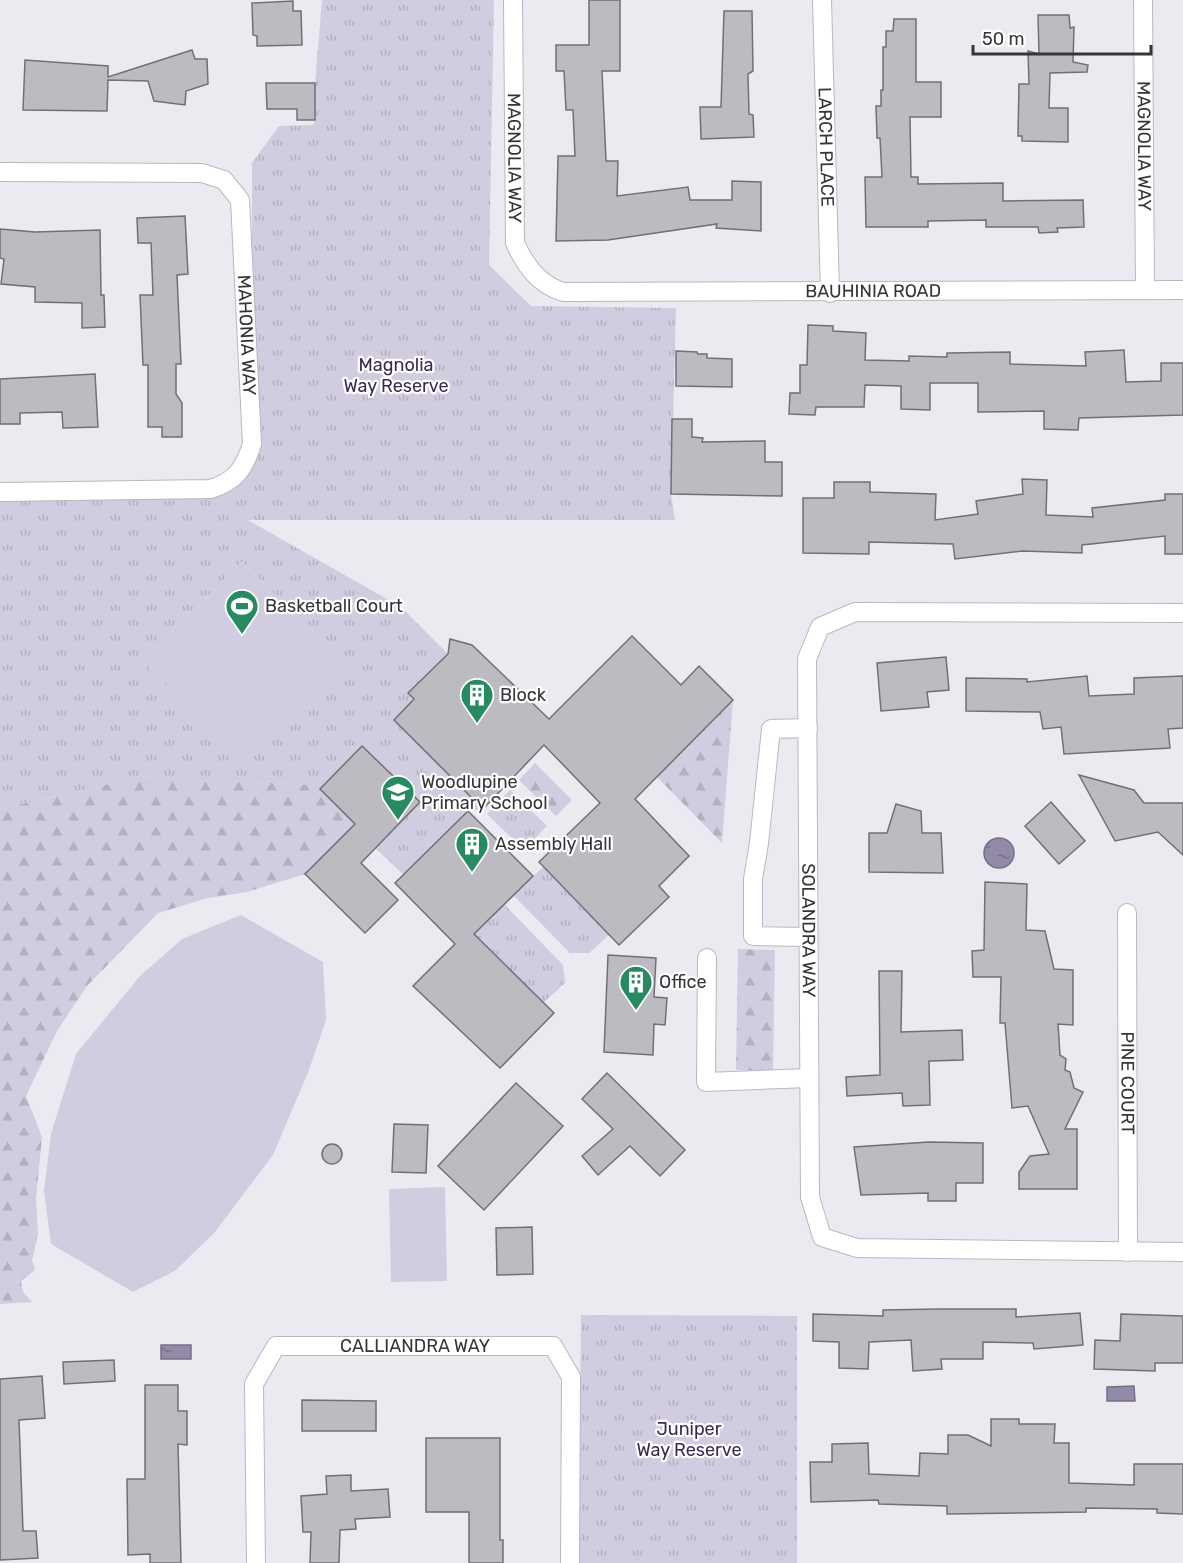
<svg xmlns="http://www.w3.org/2000/svg" width="1183" height="1563" font-family="Rubik,sans-serif">
<style>
.grass{fill:url(#grass-tufts);fill-rule:evenodd}
.forest{fill:url(#forest-firs)}
.pitch{fill:#d1ccdf}
.water{fill:url(#water-ripples);stroke:#767085;stroke-width:1.5}
.building{fill:#bdbbc2;stroke:#727076;stroke-width:1.5}
.lines{fill:none;stroke-linecap:round;stroke-linejoin:round}
.minor-casing{stroke:#bab8bf;stroke-width:20}
.minor{stroke:#fff;stroke-width:18}
.labels{text-anchor:middle;dominant-baseline:central;stroke-width:4.5;stroke-linejoin:round;paint-order:stroke}
.street-label{font-size:18px;fill:#353538;stroke:#fff}
.park-label{font-size:18px;fill:#382a53;stroke:#fff}
.poi-label{font-size:18px;fill:#353538;stroke:#fff;text-anchor:start}
</style>
<defs>
<pattern id="grass-tufts" width="24" height="20" patternUnits="userSpaceOnUse" patternTransform="scale(1.5)"><rect width="24" height="20" fill="#d1ccdf"/><path d="M3 7l-1-3M5 7V3M7 7l1-3M15 17l-1-3M17 17v-4M19 17l1-3" fill="none" stroke="#b4b0c0"/></pattern>
<pattern id="forest-firs" width="22" height="20" patternUnits="userSpaceOnUse" patternTransform="scale(1.5)"><rect width="22" height="20" fill="#d1ccdf"/><path d="M5 1l3.5 6h-7zM16 11l3.5 6h-7z" fill="#b4b0c0"/></pattern>
<pattern id="water-ripples" width="26" height="14" patternUnits="userSpaceOnUse" patternTransform="scale(1.5)"><rect width="26" height="14" fill="#928aa6"/><path d="M2 4q2-2 4 0t4 0M15 11q2-2 4 0t4 0" fill="none" stroke="#787288"/></pattern>
</defs>
<rect width="100%" height="100%" fill="#eceaf1"/>
<g class="grass">
<path d="M322,0H494L489,265L531,306L676,308L671,494L675,520H248L401,607L448,654L408,693L483,809L468,811L405,876L375,848L362,746L320,789L312,785L140,777L0,809V487L222,479L252,444V163L279,126L313,125L315,120V83ZM242,562L344,663L247,760L142,661Z"/>
<polygon points="510,790 547,826 524,850 487,814"/>
<polygon points="543,867 609,935 589,953 570,953 513,895"/>
<polygon points="504,904 563,965 565,983 543,1003 474,934"/>
<polygon points="581,1315 797,1316 797,1563 579,1563"/>
</g>
<g class="forest">
<polygon points="733,700 722,843 657,777"/>
<polygon points="535,763 572,800 556,816 519,780"/>
<polygon points="140,777 316,785 355,824 305,874 247,892 208,898 158,913 87,986 57,1031 26,1096 42,1137 36,1199 38,1234 32,1260 35,1270 21,1281 23,1292 32,1302 0,1304 0,809"/>
<polygon points="738,949 775,950 773,1071 736,1070"/>
</g>
<g class="pitch">
<polygon points="242,562 344,663 247,760 142,661"/>
<polygon points="241,915 323,962 326,1020 309,1070 273,1155 215,1232 175,1271 133,1292 51,1244 44,1191 51,1134 76,1054 140,976 182,939"/>
<polygon points="445,1187 447,1281 391,1282 389,1189"/>
</g>
<g class="water">
<circle cx="999" cy="853" r="15"/>
<rect x="161" y="1345" width="30" height="14"/>
<polygon points="1134,1386 1135,1401 1107,1401 1107,1387"/>
</g>
<g class="building">
<polygon points="589,0 620,0 620,71 602,71 606,161 618,161 617,196 688,187 690,200 732,200 732,181 761,182 761,231 716,228 717,224 608,240 556,241 558,156 575,156 573,110 566,110 564,71 556,71 556,45 589,45"/>
<polygon points="293,1 293,11 301,11 302,45 257,46 257,36 253,35 252,3"/>
<polygon points="724,11 752,11 753,71 748,74 749,114 753,115 754,137 701,139 700,107 721,107"/>
<polygon points="1038,15 1069,15 1070,28 1074,27 1073,62 1088,65 1087,72 1050,73 1049,108 1068,108 1068,142 1022,141 1022,136 1018,136 1019,84 1029,84 1028,51 1039,54"/>
<polygon points="894,19 916,19 916,82 941,82 941,117 910,117 911,177 918,177 918,184 1003,183 1003,201 1083,200 1084,227 1057,228 1058,232 1039,233 1038,227 986,227 986,220 928,221 928,227 866,227 865,177 882,177 880,138 877,138 876,106 881,106 881,90 883,90 883,47 886,47 886,31 893,31"/>
<polygon points="192,50 195,59 207,59 208,84 186,91 185,105 154,101 148,81 108,80 107,111 23,110 25,60 108,66 108,77"/>
<polygon points="266,83 315,83 315,120 297,120 297,109 267,109"/>
<polygon points="185,216 188,274 177,275 181,364 176,364 176,394 182,403 182,437 162,437 162,427 148,427 148,365 143,365 140,295 153,295 151,243 138,243 137,218"/>
<polygon points="0,229 35,232 100,230 101,295 104,295 105,327 82,328 82,303 35,302 35,287 1,284 4,259 0,258"/>
<polygon points="808,325 833,326 833,331 866,333 865,360 909,361 909,356 947,357 947,353 1010,352 1010,364 1086,366 1085,352 1124,350 1126,382 1161,381 1161,363 1183,363 1183,415 1079,418 1078,430 1044,429 1044,411 978,412 978,383 930,383 930,410 901,409 901,386 865,385 864,407 816,407 815,415 789,414 790,393 800,393 800,365 807,365"/>
<polygon points="676,351 697,352 698,354 707,354 707,358 732,359 732,387 676,386"/>
<polygon points="95,374 98,427 63,428 62,412 20,413 20,424 0,424 0,379"/>
<polygon points="672,419 692,419 692,437 703,438 702,442 765,441 765,462 782,462 782,496 671,494"/>
<polygon points="1022,479 1047,480 1046,515 1093,517 1092,508 1165,500 1165,494 1183,494 1183,554 1165,554 1165,536 1082,545 1082,553 1023,551 955,559 953,544 869,542 869,554 803,553 803,498 834,498 834,482 870,482 870,492 936,494 935,520 978,514 976,501 1023,494"/>
<polygon points="632,636 681,685 699,666 733,700 635,799 689,856 659,886 669,897 619,945 539,862 600,803 544,745 483,809 394,720 414,699 408,693 448,654 450,639 472,645 549,719"/>
<polygon points="946,657 949,690 927,692 929,707 881,711 877,663"/>
<polygon points="1087,676 1089,696 1134,694 1134,678 1183,676 1183,728 1168,729 1170,748 1064,754 1061,727 1043,729 1040,712 966,711 966,678 1027,679 1027,682"/>
<polygon points="362,746 420,802 361,863 398,900 365,933 305,874 355,824 320,789"/>
<polygon points="1079,775 1134,790 1144,803 1183,803 1183,855 1158,832 1115,841"/>
<polygon points="1051,802 1085,841 1059,864 1025,826"/>
<polygon points="896,804 921,811 922,833 941,833 943,873 869,872 869,833 887,833"/>
<polygon points="468,811 533,876 474,934 554,1013 500,1068 413,986 455,944 395,883"/>
<polygon points="985,882 1027,884 1026,930 1045,931 1054,969 1073,970 1073,1025 1058,1024 1060,1055 1066,1059 1065,1070 1070,1072 1074,1088 1083,1092 1065,1129 1077,1129 1077,1189 1019,1189 1019,1172 1030,1156 1049,1154 1028,1106 1012,1108 1005,1023 1000,1023 1001,977 973,977 972,951 984,950"/>
<polygon points="608,955 656,958 654,997 667,998 665,1025 654,1024 653,1055 604,1052"/>
<polygon points="879,971 902,971 901,1032 962,1030 963,1060 929,1061 930,1105 903,1106 902,1093 847,1096 846,1077 880,1075"/>
<polygon points="607,1073 685,1150 660,1176 630,1146 598,1175 582,1156 613,1129 582,1099"/>
<polygon points="516,1083 563,1126 484,1210 438,1166"/>
<polygon points="394,1124 428,1125 426,1173 392,1172"/>
<polygon points="929,1142 983,1143 983,1183 956,1183 956,1201 928,1201 928,1193 861,1195 854,1147"/>
<circle cx="332" cy="1154" r="10"/>
<polygon points="532,1227 533,1274 497,1275 496,1228"/>
<polygon points="939,1309 1016,1309 1016,1317 1080,1313 1083,1345 1034,1349 1033,1343 983,1342 983,1359 941,1359 942,1369 913,1371 911,1340 869,1342 868,1369 839,1368 839,1342 813,1341 813,1314 883,1316 883,1310"/>
<polygon points="1121,1314 1183,1316 1183,1363 1155,1363 1155,1371 1094,1369 1095,1340 1120,1341"/>
<polygon points="114,1360 115,1381 64,1384 63,1362"/>
<polygon points="42,1376 45,1418 19,1420 23,1531 36,1531 38,1558 0,1560 0,1379"/>
<polygon points="145,1385 178,1385 178,1411 187,1411 187,1445 178,1444 181,1563 150,1563 150,1554 128,1555 127,1479 145,1479"/>
<polygon points="302,1400 376,1401 376,1431 302,1431"/>
<polygon points="991,1419 1019,1419 1019,1424 1055,1424 1054,1443 1069,1443 1069,1483 1134,1485 1134,1464 1183,1464 1183,1514 1157,1513 1157,1509 1086,1508 1086,1512 947,1514 947,1506 879,1504 878,1500 811,1502 810,1462 832,1462 832,1444 868,1443 869,1474 919,1476 920,1453 948,1454 948,1435 968,1435 991,1446"/>
<polygon points="426,1438 500,1438 500,1540 503,1540 503,1563 469,1563 469,1512 426,1512"/>
<polygon points="351,1475 351,1491 388,1489 390,1517 355,1519 356,1529 340,1530 339,1563 310,1563 311,1532 303,1532 301,1496 327,1494 326,1476"/>
</g>
<g class="lines">
<defs>
<g id="minor">
<path id="s1" d="M513,0L515,243C525,265 538,284 563,292L1183,290"/>
<path id="s2" d="M822,0L830,293"/>
<path id="s3" d="M1143,0L1145,290"/>
<path id="s4" d="M0,172L202,173L224,180L240,200L252,444C244,469 235,482 210,489L0,492"/>
<path id="s5" d="M1183,613L855,612L820,627L807,659L810,1197L822,1237L857,1248L1183,1252"/>
<polyline points="808,728 771,729 759,843 753,879 753,936 808,937"/>
<path id="s6" d="M1127,913L1128,1252"/>
<polyline points="707,958 706,1082 809,1078"/>
<path id="s7" d="M256,1563L254,1384L276,1346H553L571,1377L570,1563"/>
</g>
</defs>
<use href="#minor" class="minor-casing"/>
<use href="#minor" class="minor"/>
</g>
<defs>
<symbol id="stadium-pin" viewBox="-11 -11 22 30"><path d="M0 17L-7.5 6A9.5 9.5 0 1 1 7.5 6Z" fill="#288a63" stroke="#fff"/><path d="M0-5a6.5 5 0 1 0 0 10a6.5 5 0 1 0 0-10ZM-3.5-1.8h7v3.6h-7Z" fill="#fff"/></symbol>
<symbol id="building-pin" viewBox="-11 -11 22 30"><path d="M0 17L-7.5 6A9.5 9.5 0 1 1 7.5 6Z" fill="#288a63" stroke="#fff"/><path d="M-4-6H4V6H1V3H-1V6H-4ZM-2.5-4.3h1.7v1.8h-1.7ZM.8-4.3h1.7v1.8H.8ZM-2.5-1h1.7V.8h-1.7ZM.8-1h1.7V.8H.8Z" fill="#fff"/></symbol>
<symbol id="school-pin" viewBox="-11 -11 22 30"><path d="M0 17L-7.5 6A9.5 9.5 0 1 1 7.5 6Z" fill="#288a63" stroke="#fff"/><path d="M0-5L7-2L0 1L-7-2ZM-4 1L0 2.5L4 1V4Q0 6-4 4Z" fill="#fff"/></symbol>
</defs>
<g fill-rule="evenodd">
<use href="#stadium-pin" x="223" y="587" width="38" height="52"/>
<use href="#building-pin" x="458" y="676" width="38" height="52"/>
<use href="#school-pin" x="379" y="773" width="38" height="52"/>
<use href="#building-pin" x="453" y="825" width="38" height="52"/>
<use href="#building-pin" x="617" y="963" width="38" height="52"/>
</g>
<g class="labels">
<g class="street-label">
<text stroke="none"><textPath href="#s3" startOffset="146">MAGNOLIA WAY</textPath></text>
<text stroke="none"><textPath href="#s2" startOffset="147">LARCH PLACE</textPath></text>
<text stroke="none"><textPath href="#s1" startOffset="158">MAGNOLIA WAY</textPath></text>
<text stroke="none"><textPath href="#s1" startOffset="624">BAUHINIA ROAD</textPath></text>
<text stroke="none"><textPath href="#s4" startOffset="386">MAHONIA WAY</textPath></text>
<text stroke="none"><textPath href="#s5" startOffset="672">SOLANDRA WAY</textPath></text>
<text stroke="none"><textPath href="#s6" startOffset="170">PINE COURT</textPath></text>
<text stroke="none"><textPath href="#s7" startOffset="362">CALLIANDRA WAY</textPath></text>
</g>
<g class="park-label">
<text x="396" y="365">Magnolia<tspan x="396" dy="21">Way Reserve</tspan></text>
<text x="689" y="1429">Juniper<tspan x="689" dy="21">Way Reserve</tspan></text>
</g>
<g class="poi-label">
<text x="265" y="606">Basketball Court</text>
<text x="500" y="695">Block</text>
<text x="421" y="782">Woodlupine<tspan x="421" dy="21">Primary School</tspan></text>
<text x="495" y="844">Assembly Hall</text>
<text x="659" y="982">Office</text>
</g>
</g>
<path d="M973 45v9h178v-9" fill="none" stroke="#353538" stroke-width="3"/>
<text x="982" y="45" font-size="18" fill="#353538" stroke="#ffffff" stroke-width="4.5" paint-order="stroke">50 m</text>
</svg>
